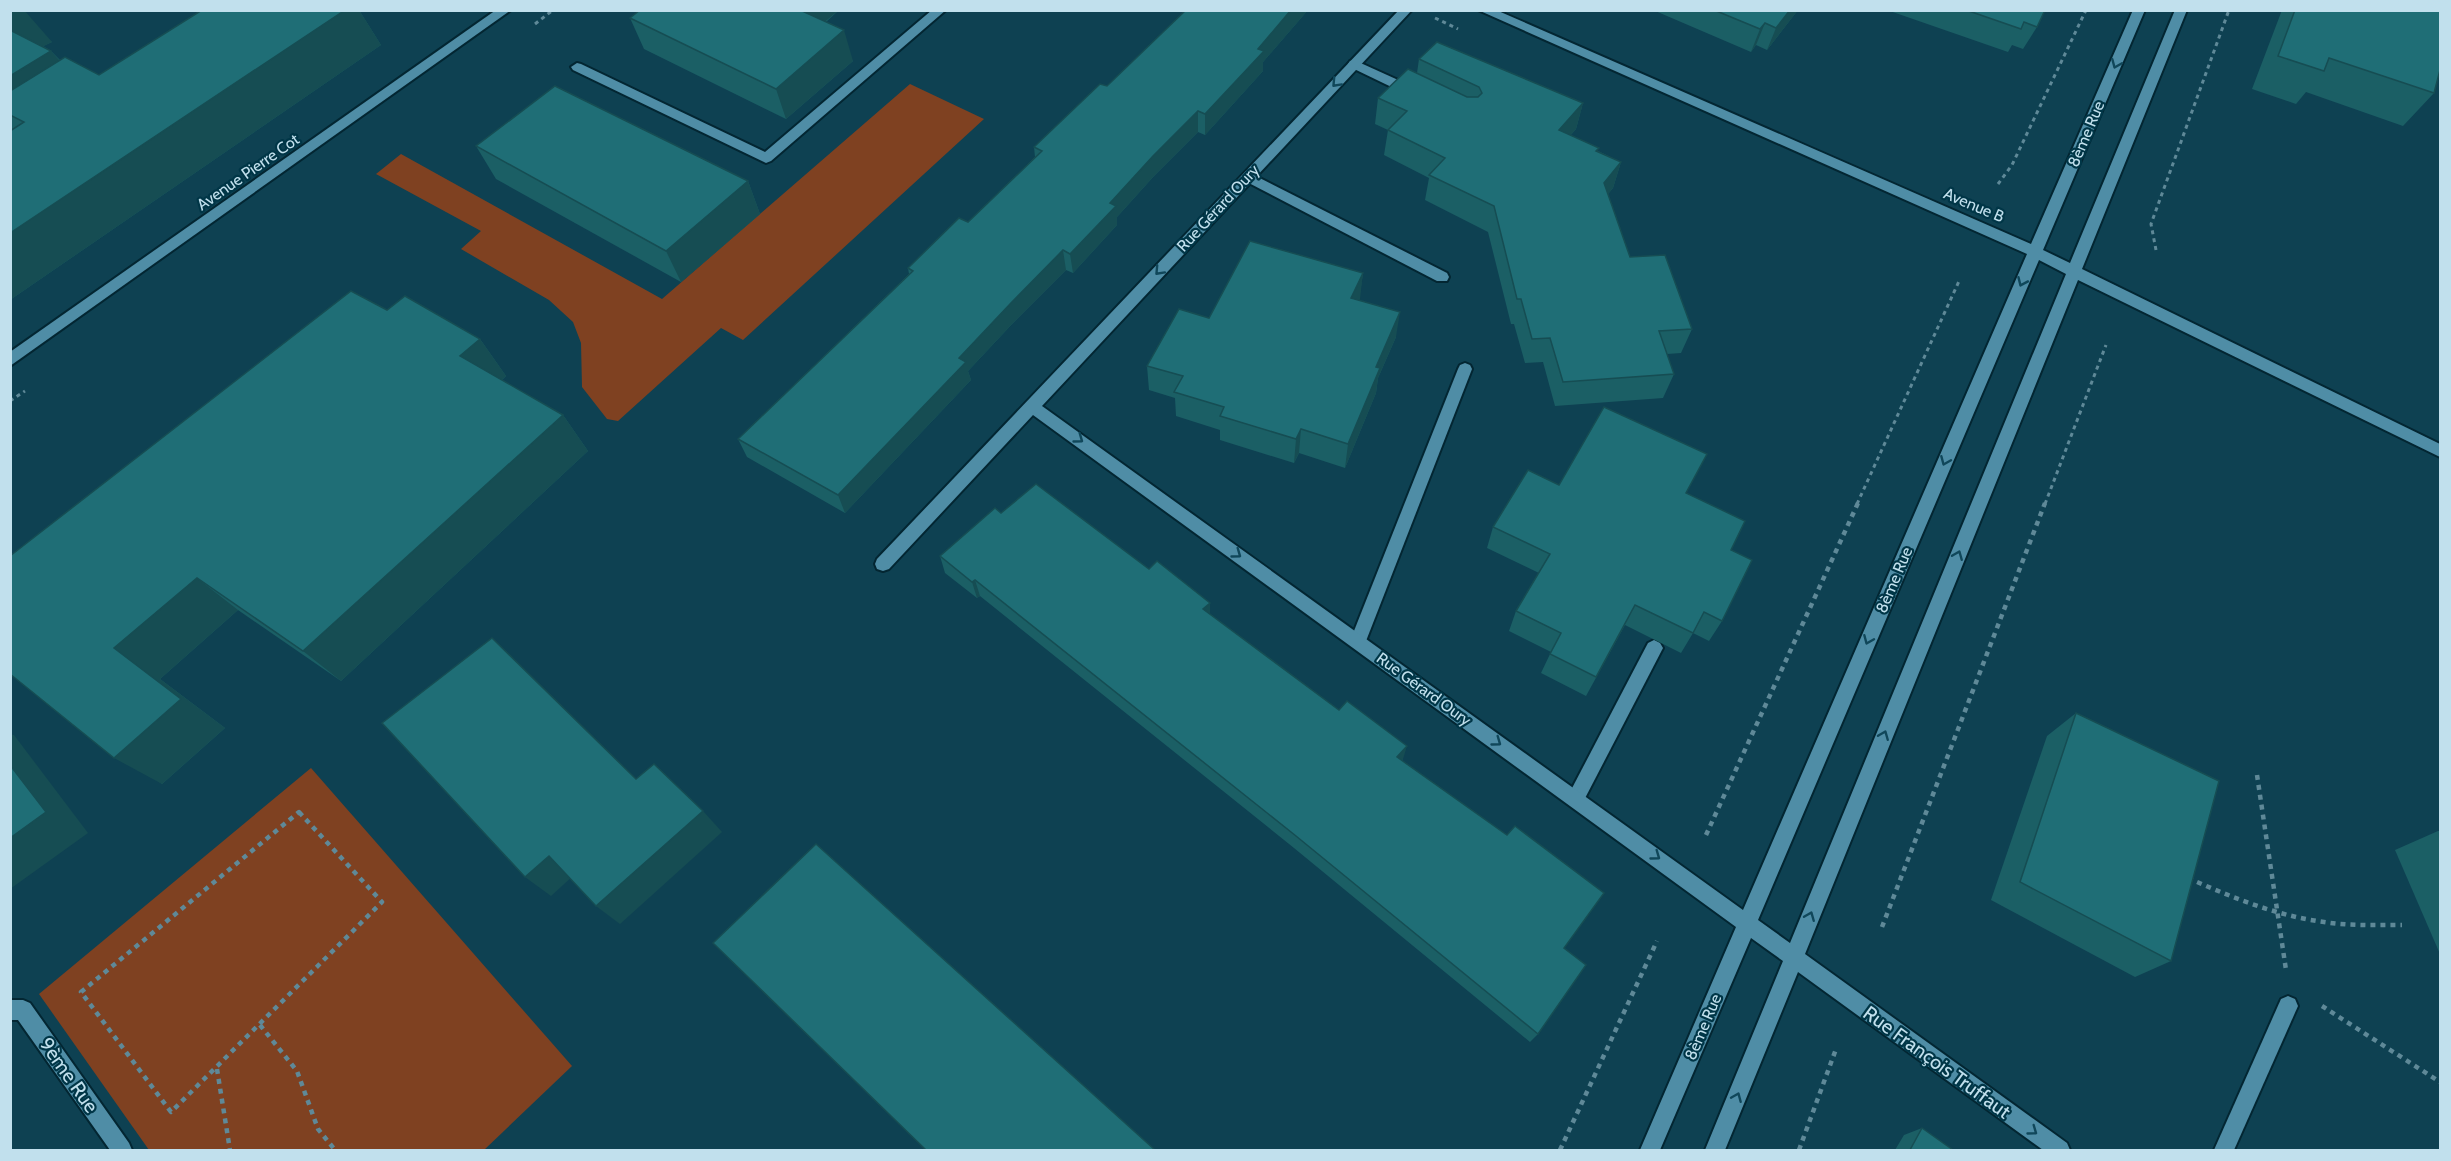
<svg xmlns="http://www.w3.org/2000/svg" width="2451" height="1161" font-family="Cabin,sans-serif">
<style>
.green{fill:#7f4121}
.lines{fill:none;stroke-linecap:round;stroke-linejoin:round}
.service-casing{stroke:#032632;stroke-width:4}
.minor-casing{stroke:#032632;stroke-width:4}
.tertiary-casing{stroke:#032632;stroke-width:4}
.path-far1{stroke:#5f8998;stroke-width:3;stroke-dasharray:4 4;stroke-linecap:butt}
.path{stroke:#5f8998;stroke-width:4.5;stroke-dasharray:5 5;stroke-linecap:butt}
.service{fill:#4f8da6;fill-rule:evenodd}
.minor{fill:#4f8da6;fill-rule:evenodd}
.tertiary{fill:#4f8da6;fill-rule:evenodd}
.wall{fill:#1b5f65}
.shaded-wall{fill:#164d53}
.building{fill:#1f6e76;stroke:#164d53;stroke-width:1.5}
.oneway{stroke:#10475a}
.labels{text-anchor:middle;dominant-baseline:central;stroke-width:4.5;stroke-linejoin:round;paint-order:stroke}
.street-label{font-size:16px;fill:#c1e0ed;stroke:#003647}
.near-street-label{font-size:20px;fill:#c1e0ed;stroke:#003647}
</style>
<rect width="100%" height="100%" fill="#0e4152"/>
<g class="green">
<polygon points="910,84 984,119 743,340 721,328 618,421 607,419 582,387 581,343 573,322 549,300 461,249 481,231 376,174 401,154 662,299"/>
<polygon points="311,768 572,1066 484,1150 149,1150 39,994"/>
</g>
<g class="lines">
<defs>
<g id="service">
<polygon points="932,10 946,10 771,161 766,163 573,70 571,67 577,63 581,64 765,152"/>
<polygon points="1354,60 1418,89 1419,92 1418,95 1408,95 1350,67 1348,64 1350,61"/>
<polygon points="1248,172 1447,273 1449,277 1447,281 1437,281 1243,180 1241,177"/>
<polygon points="1465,363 1470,365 1472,369 1366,641 1364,646 1358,648 1352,646 1350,641 1458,369 1460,365"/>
<polygon points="1654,640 1660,643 1663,648 1582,804 1576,807 1570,804 1567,798 1570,792 1648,643"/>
<polygon points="2288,996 2295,999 2298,1006 2234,1150 2214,1150 2281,999"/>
</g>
<g id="minor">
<path d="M1399,10H1412L1042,406L1743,910L2027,254L1478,10H1496L2031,244L2133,10H2145L2043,250L2070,263L2175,10H2187L2082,269L2440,444V457L2078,280L1805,954L2067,1143L2070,1150H2043L1798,972L1725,1150H1705L1783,961L1751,938L1660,1150H1640L1736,927L1033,415L889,569L883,571L877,569L875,564L877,559ZM2039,260L2066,274L1790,943L1758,920Z"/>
<polygon points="10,1000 23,1000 30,1003 129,1143 132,1150 110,1150 18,1020 10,1020"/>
</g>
<polygon id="tertiary" points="496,10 511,10 10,366 10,352"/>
</defs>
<use href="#service" class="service-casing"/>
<use href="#minor" class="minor-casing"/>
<use href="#tertiary" class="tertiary-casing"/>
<g class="path-far1">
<polyline points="1435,18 1458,29"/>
<polyline points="535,24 553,10"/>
<polyline points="1998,184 2012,165 2086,10"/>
<polyline points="2156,250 2151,224 2229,10"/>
<polyline points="10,401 25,391"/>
<polyline points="1857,504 1960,279"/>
<polyline points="2045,504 2106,345"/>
</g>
<g class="path">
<polyline points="2257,775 2286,970"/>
<polygon points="299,812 382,902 171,1112 81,992"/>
<polyline points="1706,835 1858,503"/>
<path d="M2188,878C2231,897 2277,916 2324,922C2350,926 2376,925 2402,925"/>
<polyline points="1882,927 2045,503"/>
<polyline points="2322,1006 2440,1082"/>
<polyline points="260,1025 297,1071 318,1129 335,1150"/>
<polyline points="217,1069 230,1150"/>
<polyline points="1560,1150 1657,941"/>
<polyline points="1799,1150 1836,1049"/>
</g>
<use href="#service" class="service"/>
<use href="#minor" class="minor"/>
<use href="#tertiary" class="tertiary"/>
</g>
<g class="wall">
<polygon points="10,10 52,42 43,46 51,51 60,60 99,75 202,10 359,10 381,45 10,300"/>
<polygon points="839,10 826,22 853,61 786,119 644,49 630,18"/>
<polygon points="1183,10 1308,10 1263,62 1263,71 1205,135 1198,132 1154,176 1117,217 1117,225 1073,273 1066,270 1013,323 968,371 971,380 845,513 747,457 738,439 909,274 908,268 968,222 1035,157 1034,147 1107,86 1183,14"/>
<polygon points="1653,10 1798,10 1767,50 1756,45 1751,52"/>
<polygon points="1887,10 2045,10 2037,27 2023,49 2012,45 2008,52"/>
<polygon points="2282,10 2440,10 2434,93 2403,126 2306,92 2296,104 2252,89"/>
<polygon points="1419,59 1583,103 1576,129 1570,136 1598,151 1621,162 1613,188 1608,194 1630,257 1692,329 1681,353 1667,354 1674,374 1663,398 1555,406 1543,362 1525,363 1514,324 1511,324 1488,232 1425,200 1429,178 1384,155 1388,130 1375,124 1378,98 1417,73"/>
<polygon points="476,146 748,181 760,214 681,282 496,179"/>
<polygon points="1363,273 1359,300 1396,337 1378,378 1376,393 1345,468 1299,453 1294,463 1220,440 1220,430 1176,416 1175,398 1149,390 1147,366 1209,318"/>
<polygon points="387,310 480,339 506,376 502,380 563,415 588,451 341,681 238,610 160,679 225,728 162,784 10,674"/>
<polygon points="1707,454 1686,493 1731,550 1722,621 1709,641 1693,633 1681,653 1625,625 1586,696 1541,673 1551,652 1509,631 1516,611 1539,573 1487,548 1493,527 1559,485"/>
<polygon points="1001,513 1210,614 1403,759 1402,760 1564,948 1538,1034 1530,1042 1294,848 980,596 977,598 945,573 940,556"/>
<polygon points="2076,713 2171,961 2135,977 1991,900 2047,736"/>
<polygon points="2438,831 2440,831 2440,954 2395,850"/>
<polygon points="1922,1128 1953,1150 1895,1150 1904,1135"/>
</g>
<g class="shaded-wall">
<polygon points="10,10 24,10 52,42 22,57 10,44"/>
<polygon points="345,10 359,10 381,45 10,300 10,233"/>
<polygon points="796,10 839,10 804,39"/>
<polygon points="1291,10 1308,10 1263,62 1263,71 1205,135 1205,114 1258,49"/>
<polygon points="1790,10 1798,10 1767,50 1776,28"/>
<polygon points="1765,23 1756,45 1751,52 1760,29"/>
<polygon points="844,30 853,61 786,119 776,89"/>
<polygon points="51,51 87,91 24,122 10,115 10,76"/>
<polygon points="1583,103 1576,129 1552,156 1559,130"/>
<polygon points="1198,111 1198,132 1154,176 1117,217 1117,225 1073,273 1070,254 1110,203 1153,156"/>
<polygon points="1621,162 1613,188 1596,209 1604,183"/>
<polygon points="748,181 760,214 681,282 666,251"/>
<polygon points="1063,250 1066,270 1013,323 968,371 971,380 845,513 838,495 959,358 1010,304"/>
<polygon points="1363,273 1360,299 1348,324 1351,298"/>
<polygon points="1400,312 1396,337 1378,378 1376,393 1345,468 1348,444 1376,367"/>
<polygon points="480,339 506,376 487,393 460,356"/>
<polygon points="563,415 588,451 341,681 303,651"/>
<polygon points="1301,429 1299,453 1294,463 1296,439"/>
<polygon points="197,578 238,610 160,679 225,728 162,784 114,758 114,648"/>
<polygon points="975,580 980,596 977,598 972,582"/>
<polygon points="1210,603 1210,618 1203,609"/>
<polygon points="10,734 14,735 88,833 10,889"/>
<polygon points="1407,746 1403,759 1394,770 1397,757"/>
<polygon points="703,811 722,832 620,924 596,906"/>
<polygon points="549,856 574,875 551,896 525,877"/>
</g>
<g class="building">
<polygon points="202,10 345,10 10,233 10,131 24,122 10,115 10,91 65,57 99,75"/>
<polygon points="640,10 800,10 844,30 776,89 630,18"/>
<polygon points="1186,10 1291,10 1258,49 1264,51 1205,114 1198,111 1153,156 1110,203 1116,206 1070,254 1063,250 1010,304 959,358 966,362 838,495 738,439 913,271 908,268 959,218 968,222 1042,151 1034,147 1100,84 1107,86"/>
<polygon points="1714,10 1790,10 1776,28 1765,23 1760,29"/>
<polygon points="1966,10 2045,10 2037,27 2024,22 2021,29"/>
<polygon points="2295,10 2440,10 2440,70 2434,93 2329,58 2324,71 2278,56"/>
<polygon points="10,30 51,51 10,76"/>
<polygon points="1437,42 1583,103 1559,130 1599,148 1596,151 1621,162 1604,183 1630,257 1665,255 1692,329 1659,331 1674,374 1563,382 1550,338 1532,339 1521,299 1517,299 1494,206 1429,175 1445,158 1388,130 1407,111 1378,98 1408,69 1467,97 1478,97 1482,93 1479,87 1419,59"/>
<polygon points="555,86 748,181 666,251 476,146"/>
<polygon points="1250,241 1363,273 1351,298 1400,312 1376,367 1380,368 1348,444 1301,429 1296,439 1220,416 1224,407 1174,392 1183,376 1147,366 1179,309 1209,318"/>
<polygon points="351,291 387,310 405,296 480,339 460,356 563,415 303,651 197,578 114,648 181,699 114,758 10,674 10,556"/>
<polygon points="1604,407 1707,454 1686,493 1745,521 1731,550 1752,560 1722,621 1704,612 1693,633 1635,605 1596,677 1550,654 1561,633 1516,611 1550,554 1493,527 1528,470 1559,485"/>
<polygon points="1036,484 1149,569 1157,561 1210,603 1203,609 1339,710 1347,701 1407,746 1397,757 1507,835 1515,826 1604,893 1564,948 1586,965 1538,1034 1296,836 975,580 972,582 940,556 995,508 1001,513"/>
<polygon points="492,638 636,779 654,764 703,811 596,906 549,856 525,877 382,723"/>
<polygon points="2076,713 2219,781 2171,961 2020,882"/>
<polygon points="10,765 46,812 10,838"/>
<polygon points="816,844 1155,1150 926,1150 713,943"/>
<polygon points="1922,1128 1953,1150 1910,1150"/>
</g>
<defs><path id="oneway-chevron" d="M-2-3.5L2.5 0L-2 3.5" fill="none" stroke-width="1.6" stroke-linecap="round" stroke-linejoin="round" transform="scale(1.5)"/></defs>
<g class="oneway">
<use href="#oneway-chevron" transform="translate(2116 64) rotate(113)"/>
<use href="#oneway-chevron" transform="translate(1336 83) rotate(133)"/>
<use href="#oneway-chevron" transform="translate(1159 271) rotate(133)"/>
<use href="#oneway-chevron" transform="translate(2022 282) rotate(114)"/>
<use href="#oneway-chevron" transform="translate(1079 439) rotate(36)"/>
<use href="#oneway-chevron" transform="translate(1945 461) rotate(113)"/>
<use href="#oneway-chevron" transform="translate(1237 554) rotate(36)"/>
<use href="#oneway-chevron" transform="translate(1958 555) rotate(-68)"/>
<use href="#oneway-chevron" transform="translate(1868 640) rotate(113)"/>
<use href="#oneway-chevron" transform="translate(1884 735) rotate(-68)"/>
<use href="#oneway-chevron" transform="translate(1497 742) rotate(36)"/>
<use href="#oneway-chevron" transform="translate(1656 856) rotate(36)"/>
<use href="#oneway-chevron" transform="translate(1810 916) rotate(-68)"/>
<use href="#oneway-chevron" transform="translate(1737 1097) rotate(-67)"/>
<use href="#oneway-chevron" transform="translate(2033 1131) rotate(36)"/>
</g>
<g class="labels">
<g class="street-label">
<text transform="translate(2086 134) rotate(-67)">8ème Rue</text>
<text transform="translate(248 172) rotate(-35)">Avenue Pierre Cot</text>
<text transform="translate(1974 205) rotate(23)">Avenue B</text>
<text transform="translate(1218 208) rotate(-47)">Rue Gérard Oury</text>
<text transform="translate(1894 580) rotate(-67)">8ème Rue</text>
<text transform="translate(1424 689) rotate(36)">Rue Gérard Oury</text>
<text transform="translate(1703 1027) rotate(-67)">8ème Rue</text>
</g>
<g class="near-street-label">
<text transform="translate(1937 1062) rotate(36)">Rue François Truffaut</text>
<text transform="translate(69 1075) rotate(55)">9ème Rue</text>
</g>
</g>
<rect width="2451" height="1161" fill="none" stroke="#c1e0ed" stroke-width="24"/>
</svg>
